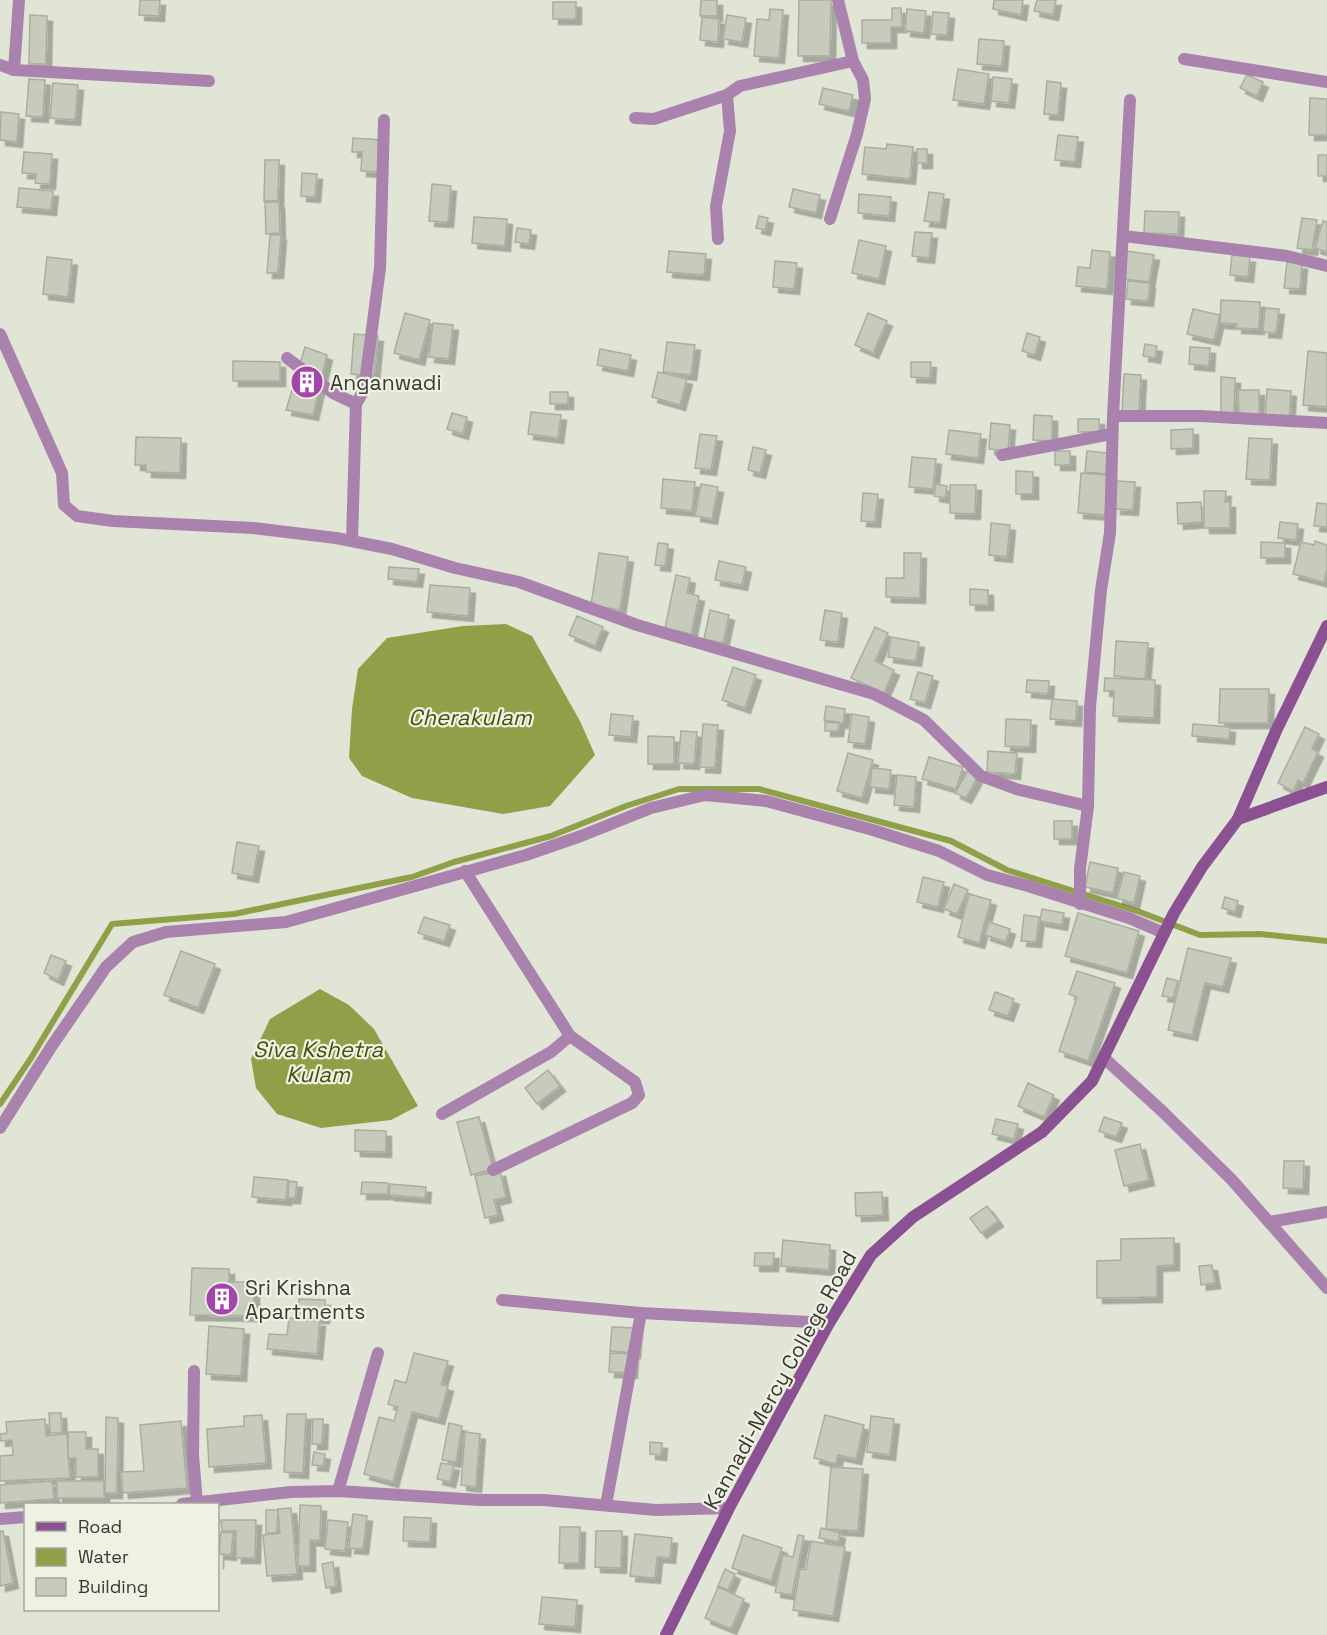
<svg xmlns="http://www.w3.org/2000/svg" width="1327" height="1635" font-family="'Space Grotesk',sans-serif">
<style>
.water{fill:#90a049}
.lines{fill:none;stroke-linecap:round;stroke-linejoin:round}
.stream{stroke:#90a049;stroke-width:6}
.building{fill:#c7cbbc;stroke:#aaad9f;stroke-width:1.5;filter:url(#shadow)}
.street{stroke:#aa82ae;stroke-width:12}
.secondary{stroke:#8c5192;stroke-width:12}
.labels{text-anchor:middle;dominant-baseline:central;stroke-width:4.5;stroke-linejoin:round;paint-order:stroke}
.poi-label{font-size:21px;fill:#373933;stroke:#eff2e3;text-anchor:start}
.street-label{font-size:21px;fill:#373933;stroke:#eff2e3}
.water-label{font-size:22px;font-style:italic;fill:#46500e;stroke:#eff2e3}
</style>
<defs>
<filter id="shadow"><feDropShadow dx="5.5" dy="5.5" stdDeviation="0" flood-color="#0004"/></filter>
</defs>
<rect width="100%" height="100%" fill="#e1e5d6"/>
<g class="water">
<polygon points="506,624 532,636 580,721 595,755 550,806 503,814 412,798 362,776 349,758 352,709 358,669 387,638 463,626"/>
<polygon points="320,989 349,1005 374,1029 418,1106 391,1120 321,1128 277,1114 256,1088 251,1059 270,1019"/>
</g>
<g class="lines">
<polyline class="stream" points="0,1104 31,1058 112,924 234,914 412,877 454,862 551,836 626,806 679,789 759,789 951,841 1007,870 1140,912 1200,935 1260,934 1327,941"/>
</g>
<g class="building">
<polygon points="140,0 160,0 159,16 139,15"/>
<polygon points="701,0 717,0 717,16 700,16"/>
<polygon points="799,0 831,0 830,56 798,56"/>
<polygon points="994,0 1023,0 1021,15 993,9"/>
<polygon points="1037,0 1056,0 1053,15 1034,11"/>
<rect x="553" y="2" width="23" height="17"/>
<polygon points="892,8 901,8 902,27 891,27 891,43 862,43 862,20 892,20"/>
<polygon points="770,9 783,10 779,58 754,56 757,19 769,20"/>
<polygon points="907,9 926,11 924,33 905,31"/>
<polygon points="933,12 949,13 947,35 931,34"/>
<polygon points="30,15 47,16 46,64 29,64"/>
<polygon points="727,15 746,18 742,42 723,39"/>
<polygon points="702,17 719,19 718,42 700,40"/>
<polygon points="979,39 1004,41 1002,66 977,64"/>
<polygon points="958,69 989,74 984,104 953,100"/>
<polygon points="1247,75 1263,82 1257,96 1240,88"/>
<polygon points="993,77 1012,79 1009,103 991,101"/>
<polygon points="29,79 45,80 43,117 26,116"/>
<polygon points="1047,81 1061,83 1058,115 1044,114"/>
<polygon points="53,83 78,85 75,120 50,118"/>
<polygon points="823,88 853,95 849,111 819,104"/>
<polygon points="1310,98 1327,99 1327,135 1309,135"/>
<polygon points="1,112 19,114 17,142 0,140"/>
<polygon points="1058,135 1078,137 1075,162 1055,160"/>
<polygon points="353,138 382,140 379,172 361,171 362,152 352,152"/>
<polygon points="887,144 913,147 910,179 862,174 865,147 886,149"/>
<rect x="917" y="149" width="10" height="14"/>
<polygon points="24,152 52,154 50,184 35,183 36,174 22,173"/>
<rect x="1318" y="155" width="9" height="21"/>
<polygon points="265,160 279,160 278,201 264,201"/>
<polygon points="302,173 317,174 315,197 301,196"/>
<polygon points="432,184 451,186 448,222 429,221"/>
<polygon points="19,188 53,191 51,210 17,207"/>
<polygon points="793,189 820,195 816,213 789,207"/>
<polygon points="929,192 944,194 940,223 924,221"/>
<polygon points="859,194 891,197 889,216 858,213"/>
<polygon points="265,202 279,202 280,233 266,234"/>
<polygon points="1145,211 1179,212 1178,234 1144,233"/>
<polygon points="759,216 768,218 765,230 756,228"/>
<polygon points="474,217 507,219 505,246 472,243"/>
<polygon points="1302,218 1317,220 1312,250 1297,248"/>
<polygon points="1323,221 1327,222 1327,252 1315,248"/>
<polygon points="517,228 531,230 529,244 515,242"/>
<polygon points="915,232 932,233 929,258 912,256"/>
<polygon points="270,235 281,235 278,273 267,273"/>
<polygon points="859,240 886,246 879,279 852,273"/>
<polygon points="1092,250 1110,252 1107,289 1076,286 1078,267 1090,268"/>
<polygon points="669,251 706,254 704,275 667,272"/>
<polygon points="1127,251 1154,255 1149,282 1123,279"/>
<polygon points="1232,255 1250,257 1248,277 1230,275"/>
<polygon points="47,257 72,260 68,297 43,294"/>
<polygon points="775,261 797,263 794,289 773,287"/>
<polygon points="1287,262 1302,264 1300,289 1284,288"/>
<polygon points="1128,281 1150,283 1148,301 1126,299"/>
<polygon points="1221,300 1260,302 1259,329 1236,328 1237,324 1220,323"/>
<polygon points="1265,308 1279,309 1276,333 1263,332"/>
<polygon points="1193,309 1220,315 1214,340 1187,334"/>
<polygon points="405,313 430,320 419,360 394,353"/>
<polygon points="868,313 887,321 873,353 855,345"/>
<polygon points="433,323 453,325 449,359 429,357"/>
<polygon points="1027,333 1040,337 1035,355 1022,351"/>
<polygon points="354,334 378,336 374,376 351,374"/>
<polygon points="667,342 695,345 691,375 663,372"/>
<polygon points="1145,344 1157,346 1155,358 1143,356"/>
<polygon points="305,347 327,355 313,415 286,410"/>
<polygon points="1190,347 1210,348 1209,366 1189,364"/>
<polygon points="600,349 631,355 628,371 597,365"/>
<polygon points="1308,351 1327,353 1327,407 1303,405"/>
<polygon points="233,361 280,362 280,381 233,381"/>
<polygon points="911,362 931,362 930,378 911,377"/>
<polygon points="658,372 687,379 680,405 652,397"/>
<polygon points="1124,374 1141,375 1139,414 1122,413"/>
<polygon points="1221,377 1235,378 1234,415 1221,415"/>
<polygon points="1267,389 1291,391 1289,421 1265,419"/>
<polygon points="1238,390 1259,390 1259,418 1239,418"/>
<rect x="550" y="392" width="18" height="12"/>
<polygon points="531,412 561,415 558,438 528,434"/>
<polygon points="452,413 467,417 463,434 447,429"/>
<polygon points="1034,415 1052,416 1052,441 1033,440"/>
<rect x="1078" y="419" width="21" height="13"/>
<polygon points="991,423 1010,425 1008,451 989,449"/>
<polygon points="1193,429 1193,448 1171,449 1171,430"/>
<polygon points="949,430 981,434 978,458 946,454"/>
<polygon points="700,434 717,436 711,470 695,468"/>
<polygon points="136,437 181,438 180,473 146,472 146,465 135,465"/>
<polygon points="1249,438 1272,439 1270,480 1246,479"/>
<polygon points="753,447 766,450 760,473 748,470"/>
<rect x="1055" y="451" width="15" height="14"/>
<polygon points="1087,451 1107,453 1106,474 1085,472"/>
<polygon points="912,457 936,459 933,489 909,487"/>
<polygon points="1016,471 1033,472 1033,494 1016,494"/>
<polygon points="1081,473 1108,475 1105,515 1078,513"/>
<polygon points="663,479 695,482 692,511 661,508"/>
<polygon points="1117,481 1135,482 1133,510 1115,509"/>
<polygon points="701,484 718,487 712,519 695,516"/>
<polygon points="936,484 947,486 945,498 934,496"/>
<polygon points="950,485 976,485 975,514 950,513"/>
<polygon points="1204,491 1226,491 1225,502 1230,502 1230,528 1204,528"/>
<polygon points="863,493 878,494 875,522 861,521"/>
<polygon points="1201,502 1202,522 1178,524 1177,503"/>
<polygon points="1317,503 1327,504 1327,527 1314,526"/>
<polygon points="1280,522 1298,524 1296,540 1278,538"/>
<polygon points="991,523 1010,525 1007,557 989,555"/>
<polygon points="1315,541 1327,545 1327,569 1324,582 1293,574 1301,542 1314,545"/>
<polygon points="1261,542 1285,543 1285,558 1261,558"/>
<polygon points="658,543 668,544 665,566 655,565"/>
<polygon points="599,553 628,557 620,610 591,605"/>
<polygon points="904,553 921,553 920,598 886,597 886,578 904,578"/>
<polygon points="719,561 746,567 742,585 715,580"/>
<polygon points="389,567 419,569 417,582 388,579"/>
<polygon points="676,575 690,578 687,593 699,596 691,634 665,628"/>
<polygon points="430,585 470,588 468,616 427,612"/>
<polygon points="970,589 988,590 988,605 970,605"/>
<polygon points="710,610 729,615 723,643 704,639"/>
<polygon points="825,610 842,613 838,642 820,640"/>
<polygon points="577,616 603,627 595,646 569,635"/>
<polygon points="875,627 888,633 875,661 894,670 884,693 851,678"/>
<polygon points="891,637 919,642 916,661 888,657"/>
<polygon points="1116,641 1148,643 1145,679 1114,676"/>
<polygon points="733,667 756,675 745,708 722,700"/>
<polygon points="918,672 933,676 925,703 910,699"/>
<polygon points="1105,678 1155,680 1154,718 1113,716 1114,691 1104,691"/>
<polygon points="1027,680 1049,681 1048,694 1026,692"/>
<polygon points="1220,689 1269,689 1268,723 1219,723"/>
<polygon points="1052,699 1077,701 1076,721 1050,719"/>
<polygon points="826,706 845,709 843,723 824,720"/>
<polygon points="611,714 633,716 631,737 609,735"/>
<polygon points="852,714 869,717 865,744 848,742"/>
<polygon points="1006,719 1031,720 1030,747 1005,746"/>
<polygon points="825,722 839,723 838,731 825,731"/>
<polygon points="703,724 718,725 715,768 700,767"/>
<polygon points="1193,724 1230,727 1229,739 1192,736"/>
<polygon points="1305,727 1319,734 1312,749 1318,752 1303,783 1298,780 1293,791 1278,783"/>
<polygon points="681,731 697,732 694,764 678,763"/>
<polygon points="648,736 674,737 674,764 648,764"/>
<polygon points="988,751 1017,753 1015,774 987,772"/>
<polygon points="848,753 873,760 862,798 837,791"/>
<polygon points="929,757 963,767 956,789 922,779"/>
<polygon points="872,768 891,770 889,789 870,787"/>
<polygon points="969,769 979,774 966,798 955,793"/>
<polygon points="897,775 916,777 914,807 894,805"/>
<rect x="1054" y="821" width="18" height="18"/>
<polygon points="237,842 259,846 253,877 232,873"/>
<polygon points="1090,862 1118,868 1113,893 1085,887"/>
<polygon points="1124,872 1140,876 1134,903 1117,898"/>
<polygon points="923,877 944,882 938,907 917,902"/>
<polygon points="954,884 968,890 957,914 944,909"/>
<polygon points="969,894 991,900 979,943 958,937"/>
<polygon points="1225,897 1238,901 1235,912 1222,908"/>
<polygon points="1042,909 1064,913 1062,925 1040,921"/>
<polygon points="1078,913 1139,931 1127,973 1065,956"/>
<polygon points="1024,915 1039,917 1036,942 1021,941"/>
<polygon points="424,917 450,925 444,941 418,933"/>
<polygon points="989,922 1010,929 1006,942 985,935"/>
<polygon points="1188,948 1231,958 1223,987 1205,983 1192,1035 1168,1030"/>
<polygon points="181,951 215,964 198,1008 164,995"/>
<polygon points="51,955 66,961 58,980 44,973"/>
<polygon points="1077,971 1115,983 1088,1061 1059,1051 1077,997 1069,994"/>
<polygon points="1167,978 1178,981 1173,998 1162,996"/>
<polygon points="995,992 1014,999 1008,1016 989,1010"/>
<polygon points="548,1070 560,1086 537,1104 525,1088"/>
<polygon points="1028,1083 1054,1095 1044,1117 1018,1106"/>
<polygon points="479,1117 493,1169 471,1175 457,1122"/>
<polygon points="1104,1117 1122,1123 1116,1137 1099,1131"/>
<polygon points="996,1119 1018,1124 1014,1139 992,1134"/>
<polygon points="355,1130 386,1131 386,1152 355,1151"/>
<polygon points="1140,1144 1149,1180 1124,1186 1115,1150"/>
<polygon points="1284,1161 1304,1161 1303,1189 1283,1188"/>
<polygon points="500,1171 506,1197 494,1200 498,1215 485,1218 475,1176"/>
<polygon points="254,1177 288,1180 286,1200 252,1197"/>
<polygon points="289,1181 297,1182 295,1198 288,1198"/>
<polygon points="362,1182 388,1183 388,1194 361,1194"/>
<polygon points="390,1184 426,1187 425,1198 389,1195"/>
<polygon points="882,1192 883,1215 856,1216 855,1193"/>
<polygon points="987,1206 998,1221 981,1233 970,1218"/>
<polygon points="1174,1238 1174,1265 1157,1266 1157,1297 1097,1298 1097,1261 1121,1260 1121,1239"/>
<polygon points="783,1240 830,1245 829,1270 781,1266"/>
<polygon points="755,1253 774,1253 773,1266 754,1266"/>
<polygon points="1212,1265 1215,1283 1201,1285 1199,1266"/>
<polygon points="192,1268 229,1269 229,1282 254,1282 254,1316 190,1315"/>
<polygon points="299,1299 325,1300 324,1318 298,1318"/>
<polygon points="289,1318 320,1321 317,1354 267,1349 269,1334 287,1335"/>
<polygon points="209,1326 244,1329 241,1376 206,1374"/>
<polygon points="612,1327 637,1328 635,1353 610,1351"/>
<polygon points="414,1353 448,1361 441,1384 448,1386 439,1419 412,1412 393,1482 364,1474 379,1417 394,1421 398,1407 388,1404 395,1380 406,1383"/>
<polygon points="610,1353 633,1354 632,1373 609,1372"/>
<polygon points="49,1413 61,1413 62,1433 50,1433"/>
<polygon points="287,1414 306,1414 303,1473 284,1472"/>
<polygon points="262,1415 266,1463 209,1467 207,1429 244,1426 244,1416"/>
<polygon points="825,1415 864,1425 856,1459 838,1455 836,1464 814,1458"/>
<polygon points="871,1416 894,1419 890,1455 867,1452"/>
<polygon points="106,1417 118,1418 117,1493 105,1493"/>
<polygon points="45,1419 46,1436 67,1434 70,1478 0,1481 0,1456 13,1455 12,1440 0,1441 0,1434 7,1433 6,1422"/>
<polygon points="313,1419 323,1419 322,1444 312,1444"/>
<polygon points="181,1421 187,1488 123,1493 121,1472 144,1471 140,1425"/>
<polygon points="449,1423 462,1426 456,1462 442,1460"/>
<polygon points="68,1432 86,1432 86,1449 98,1449 98,1477 76,1477 76,1458 68,1458"/>
<polygon points="465,1432 480,1434 476,1487 461,1485"/>
<polygon points="650,1442 662,1443 661,1455 650,1454"/>
<polygon points="314,1452 325,1454 323,1466 312,1465"/>
<polygon points="441,1463 454,1465 450,1482 437,1479"/>
<polygon points="831,1467 863,1469 858,1531 826,1529"/>
<polygon points="52,1481 54,1499 0,1503 0,1485"/>
<rect x="57" y="1481" width="47" height="17"/>
<polygon points="300,1505 321,1506 320,1541 310,1540 310,1566 298,1566"/>
<polygon points="291,1508 297,1574 267,1576 263,1535 280,1533 278,1509"/>
<polygon points="266,1510 278,1510 277,1533 266,1533"/>
<polygon points="353,1514 367,1516 363,1549 349,1548"/>
<polygon points="218,1515 219,1515 218,1564"/>
<polygon points="404,1517 431,1518 430,1542 403,1541"/>
<polygon points="221,1520 256,1520 255,1558 236,1558 236,1531 222,1531"/>
<polygon points="328,1520 348,1522 345,1551 325,1549"/>
<polygon points="560,1527 580,1527 579,1563 559,1563"/>
<polygon points="821,1528 840,1533 838,1542 819,1538"/>
<polygon points="0,1531 3,1531 13,1583 0,1586"/>
<polygon points="596,1531 622,1531 621,1568 595,1567"/>
<polygon points="221,1532 233,1533 231,1555 219,1554"/>
<polygon points="635,1534 672,1538 670,1558 657,1557 655,1578 630,1576"/>
<polygon points="743,1535 782,1548 771,1581 732,1568"/>
<polygon points="798,1535 804,1536 792,1595 775,1592 783,1555 793,1557"/>
<polygon points="811,1541 845,1547 833,1616 793,1610 800,1569 806,1570"/>
<polygon points="333,1562 336,1586 326,1588 322,1564"/>
<polygon points="725,1569 735,1574 728,1590 718,1586"/>
<polygon points="718,1587 744,1599 731,1629 705,1618"/>
<polygon points="542,1597 577,1600 575,1627 539,1624"/>
</g>
<g class="lines">
<g class="street">
<polyline points="1184,59 1327,82"/>
<polyline points="0,65 14,70 209,81"/>
<polyline points="14,70 19,0"/>
<polyline points="635,118 654,119 727,95 740,86 853,61"/>
<polyline points="830,219 857,134 865,99 863,80 853,61 838,0"/>
<polyline points="1124,236 1287,256 1327,266"/>
<polyline points="718,239 716,206 730,131 727,95"/>
<polyline points="0,334 62,473 64,505 77,516 113,521 253,528 336,538 392,549 455,568 519,582 637,625 874,694 924,720 981,776 1016,789 1088,806 1080,869 1080,904"/>
<polyline points="287,358 333,393 356,404"/>
<polyline points="1113,416 1130,100"/>
<polyline points="1002,455 1111,434"/>
<polyline points="352,541 356,404 364,390 380,268 384,120"/>
<polyline points="1088,806 1090,707 1101,590 1110,533 1113,416 1200,416 1327,423"/>
<polyline points="1104,1058 1162,1111 1232,1180 1327,1288"/>
<polyline points="442,1114 551,1052 570,1036 465,871"/>
<polyline points="0,1128 51,1047 106,967 133,942 166,932 286,922 526,855 581,836 651,808 705,795 766,801 873,830 939,851 987,875 1028,886 1129,918 1164,933"/>
<polyline points="493,1170 632,1103 639,1095 635,1082 570,1036"/>
<polyline points="1269,1222 1327,1212"/>
<polyline points="502,1300 641,1313 829,1323"/>
<polyline points="194,1371 193,1455 197,1503"/>
<polyline points="338,1491 378,1353"/>
<polyline points="182,1504 291,1492 338,1491 480,1500 544,1500 656,1510 729,1508"/>
<polyline points="606,1505 641,1313"/>
<polyline points="0,1519 26,1517"/>
</g>
<g class="secondary">
<polyline points="1238,819 1327,787"/>
<polyline points="666,1635 729,1508 829,1323 871,1255 913,1217 1042,1132 1092,1081 1174,913 1202,867 1238,819 1276,731 1327,626"/>
</g>
</g>
<defs>
<symbol id="building-disc" viewBox="-11 -11 22 22"><circle r="9.5" fill="#a445ae" stroke="#eff2e3"/><path d="M-4-6H4V6H1V3H-1V6H-4ZM-2.5-4.3h1.7v1.8h-1.7ZM.8-4.3h1.7v1.8H.8ZM-2.5-1h1.7V.8h-1.7ZM.8-1h1.7V.8H.8Z" fill="#fff"/></symbol>
</defs>
<g fill-rule="evenodd">
<use href="#building-disc" x="288" y="363" width="38" height="38"/>
<use href="#building-disc" x="203" y="1280" width="38" height="38"/>
</g>
<g class="labels">
<g class="poi-label">
<text x="330" y="382">Anganwadi</text>
<text x="245" y="1287">Sri Krishna<tspan x="245" dy="24">Apartments</tspan></text>
</g>
<g class="street-label">
<text transform="translate(780 1380) rotate(-61)">Kannadi-Mercy College Road</text>
</g>
<g class="water-label">
<text x="470" y="717">Cherakulam</text>
<text x="318" y="1049">Siva Kshetra<tspan x="318" dy="25">Kulam</tspan></text>
</g>
</g>
<rect x="24" y="1503" width="195" height="108" fill="#eff2e3" stroke="#a5a89d" stroke-width="1.5"/>
<rect x="36" y="1522" width="30" height="9" fill="#8c5192" stroke="#a5a89d" stroke-width="1.5"/>
<text x="78" y="1533" font-size="18" fill="#373933">Road</text>
<rect x="36" y="1548" width="30" height="18" fill="#90a049" stroke="#a5a89d" stroke-width="1.5"/>
<text x="78" y="1563" font-size="18" fill="#373933">Water</text>
<rect x="36" y="1578" width="30" height="18" fill="#c7cbbc" stroke="#a5a89d" stroke-width="1.5"/>
<text x="78" y="1593" font-size="18" fill="#373933">Building</text>
</svg>
